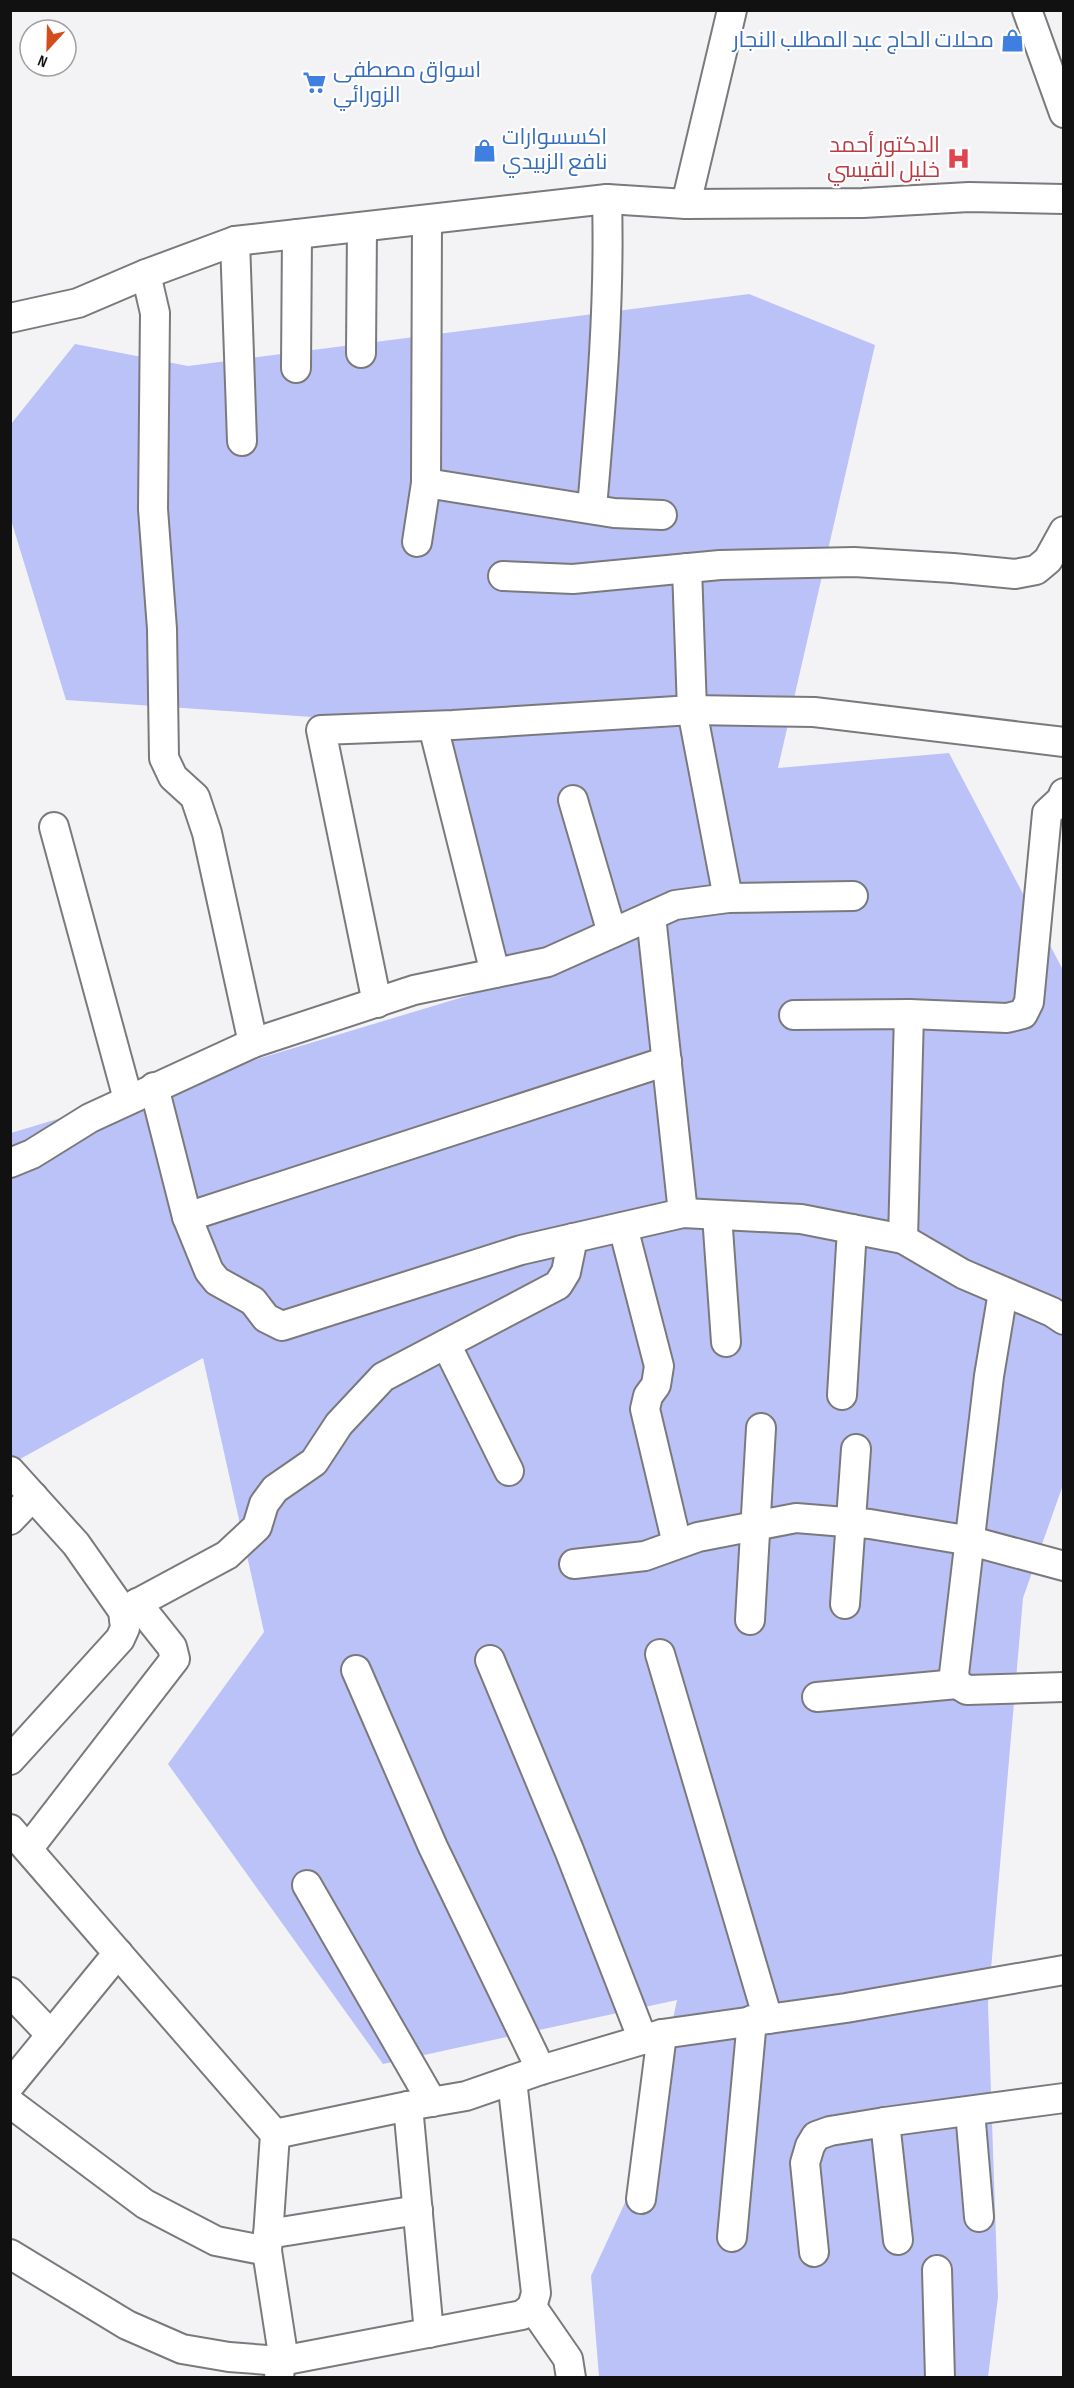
<svg xmlns="http://www.w3.org/2000/svg" width="1074" height="2388" font-family="'Sofia Sans Condensed',Cairo,sans-serif">
<style>
.green{fill:#bbc2f7}
.lines{fill:none;stroke-linecap:round;stroke-linejoin:round}
.minor-casing{stroke:#7a7a7c;stroke-width:32}
.minor{stroke:#fff;stroke-width:28}
.labels{text-anchor:middle;dominant-baseline:central;stroke-width:4.5;stroke-linejoin:round;paint-order:stroke}
.shop-label{font-size:22px;fill:#366cbe;stroke:#fff;text-anchor:start}
.health-label{font-size:22px;fill:#be3a42;stroke:#fff;text-anchor:end}
</style>
<rect width="100%" height="100%" fill="#f3f3f6"/>
<polygon class="green" points="749,294 875,345 778,768 949,753 1063,970 1064,1482 1023,1598 988,2004 998,2297 988,2377 599,2377 591,2276 641,2168 677,2000 383,2064 168,1764 264,1632 203,1358 11,1464 11,1133 493,988 428,725 66,700 11,520 11,424 75,344 188,366"/>
<g class="lines">
<defs>
<g id="minor">
<polyline points="1027,10 1064,113"/>
<polyline points="686,204 732,10"/>
<polyline points="235,241 242,441"/>
<polyline points="146,274 155,313 153,509 162,629 164,758 173,777 195,797 207,833 253,1043"/>
<polyline points="10,318 78,303 146,274 235,241 607,199 686,204 863,203 969,197 1064,199"/>
<polyline points="361,353 362,227"/>
<polyline points="296,368 297,234"/>
<polyline points="426,483 614,513 662,515"/>
<path d="M592,508C601,405 610,303 607,199"/>
<polyline points="417,542 426,483 427,220"/>
<polyline points="687,568 692,710 728,898"/>
<polyline points="503,576 573,579 720,565 854,562 953,568 1015,574 1036,570 1048,560 1064,531"/>
<polyline points="433,726 495,973"/>
<polyline points="573,800 612,933"/>
<polyline points="54,827 128,1099"/>
<polyline points="651,916 683,1213"/>
<polyline points="377,1003 321,730 453,725 692,710 814,712 1064,742"/>
<polyline points="794,1015 909,1014 1007,1018 1023,1014 1029,1002 1047,813 1061,800 1064,793"/>
<polyline points="154,1087 187,1217 209,1271 217,1281 253,1301 266,1318 282,1326 521,1250 683,1213 801,1219 903,1239 963,1274 1052,1312 1064,1320"/>
<polyline points="10,1163 32,1154 90,1118 253,1043 414,990 548,962 675,905 728,898 853,896"/>
<polyline points="717,1215 726,1342"/>
<polyline points="187,1217 667,1061"/>
<polyline points="623,1227 659,1366 656,1385 648,1396 645,1409 677,1544"/>
<polyline points="903,1239 909,1014"/>
<polyline points="1003,1292 989,1376 954,1674 957,1684 967,1690 1064,1687"/>
<polyline points="446,1344 509,1471"/>
<polyline points="842,1395 852,1229"/>
<polyline points="10,1471 76,1544 123,1611 125,1628 120,1639 10,1760"/>
<polyline points="10,1520 33,1496"/>
<polyline points="574,1564 645,1556 698,1537 796,1518 870,1524 971,1541 1064,1566"/>
<polyline points="845,1604 856,1449"/>
<polyline points="123,1611 227,1555 257,1527 264,1504 275,1489 314,1462 339,1424 383,1377 558,1285 566,1272 573,1238"/>
<polyline points="750,1620 761,1428"/>
<polyline points="660,1654 768,2019"/>
<polyline points="490,1660 569,1850 643,2040"/>
<polyline points="356,1670 433,1847 541,2070"/>
<polyline points="817,1697 957,1684"/>
<polyline points="10,1829 275,2134 267,2251 282,2348 279,2378"/>
<polyline points="28,1849 175,1659 172,1647 137,1603"/>
<polyline points="307,1885 432,2102"/>
<polyline points="10,1992 51,2035"/>
<polyline points="10,2085 118,1953"/>
<polyline points="10,2103 145,2204 216,2241 267,2251"/>
<polyline points="408,2106 429,2333"/>
<polyline points="970,2111 979,2217"/>
<polyline points="885,2122 898,2240"/>
<polyline points="275,2134 408,2106 466,2096 541,2070 662,2034 846,2008 1064,1970"/>
<polyline points="641,2199 662,2034"/>
<polyline points="268,2234 418,2210"/>
<polyline points="732,2237 752,2020"/>
<polyline points="814,2252 805,2163 810,2146 816,2136 830,2131 885,2122 1064,2098"/>
<polyline points="10,2254 127,2325 182,2349 229,2357 281,2361 522,2315 532,2307 536,2293 512,2080"/>
<polyline points="937,2270 940,2378"/>
<polyline points="532,2307 568,2359 571,2378"/>
</g>
</defs>
<use href="#minor" class="minor-casing"/>
<use href="#minor" class="minor"/>
</g>
<defs>
<symbol id="shop-bare" viewBox="-9 -9 18 18"><path d="M-5-2.5h2.3a2.7 3.5 0 0 1 5.4 0H5L5.5 6h-11ZM-1.5-2.5h3a1.5 2.3 0 0 0-3 0Z" fill="#3f7fe0" stroke="#fff" stroke-width="2.5" paint-order="stroke"/></symbol>
<symbol id="supermarket-bare" viewBox="-9 -9 18 18"><path d="M-6-5.5h2.5l.6 2H6L4.5 2H-2.5L-4.4-4H-6ZM-1.5 3.2a1.3 1.3 0 1 0 .1 0ZM3 3.2a1.3 1.3 0 1 0 .1 0Z" fill="#3f7fe0" stroke="#fff" stroke-width="2.5" paint-order="stroke"/></symbol>
<symbol id="hospital-bare" viewBox="-9 -9 18 18"><path d="M-5-5h3v3.5h4V-5h3V5h-3V1.5h-4V5h-3Z" fill="#e0444e" stroke="#fff" stroke-width="2.5" paint-order="stroke"/></symbol>
</defs>
<g fill-rule="evenodd">
<use href="#shop-bare" x="996" y="24" width="33" height="33"/>
<use href="#supermarket-bare" x="298" y="66" width="33" height="33"/>
<use href="#shop-bare" x="468" y="134" width="33" height="33"/>
<use href="#hospital-bare" x="942" y="142" width="33" height="33"/>
</g>
<g class="labels">
<g class="shop-label">
<text x="994" y="40" text-anchor="end">محلات الحاج عبد المطلب النجار</text>
<text x="333" y="70">اسواق مصطفى<tspan x="333" dy="25">الزورائي</tspan></text>
<text x="502" y="137">اكسسوارات<tspan x="502" dy="25">نافع الزبيدي</tspan></text>
</g>
<g class="health-label">
<text x="940" y="145">الدكتور أحمد<tspan x="940" dy="25">خليل القيسي</tspan></text>
</g>
</g>
<rect width="1074" height="2388" fill="none" stroke="#111112" stroke-width="24"/>
<g transform="translate(48 48) rotate(202)"><circle r="28" fill="#ffffff" stroke="#a0a0a0" stroke-width="1.5"/>
<path d="M0-4.5L10 22L0 15L-10 22Z" fill="#d34c1b"/>
<text y="-9" font-size="16" font-weight="bold" text-anchor="middle" fill="#111112">N</text>
</g>
</svg>
